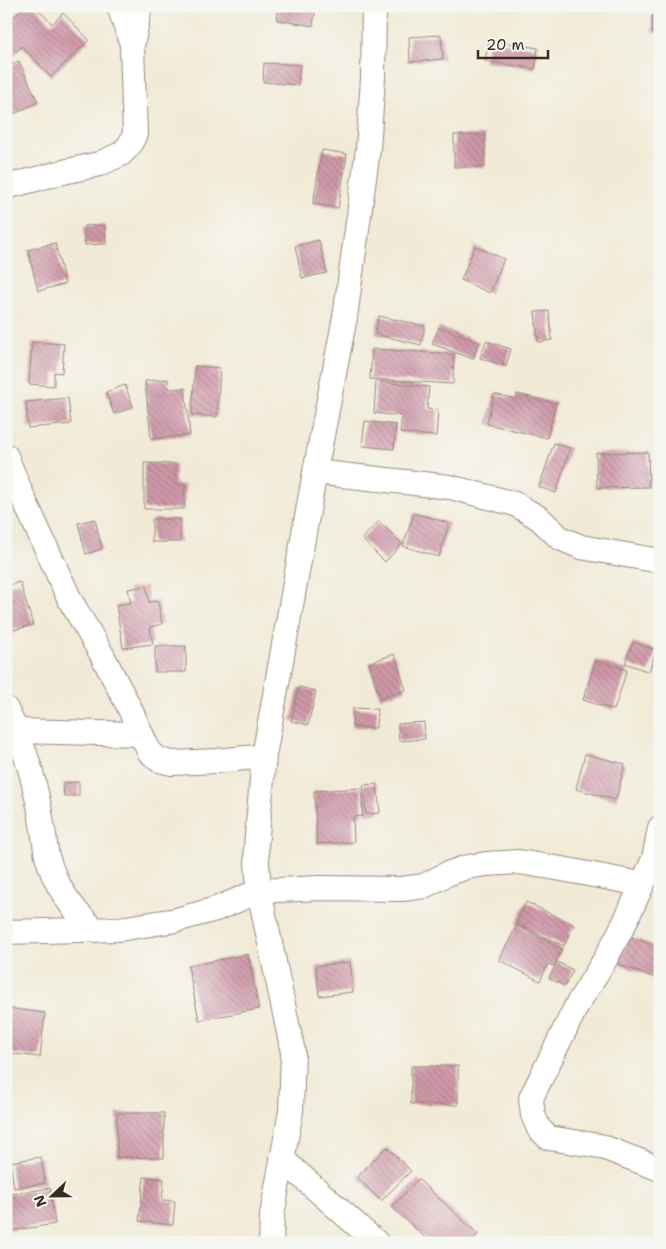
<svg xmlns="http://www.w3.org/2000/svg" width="666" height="1249" font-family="'Shantell Sans',sans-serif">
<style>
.building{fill:url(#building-back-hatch)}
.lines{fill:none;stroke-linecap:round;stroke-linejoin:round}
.minor-casing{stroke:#968a7a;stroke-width:26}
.minor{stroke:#fff;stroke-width:24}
</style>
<defs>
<pattern id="building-back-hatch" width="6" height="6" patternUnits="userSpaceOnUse" patternTransform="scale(1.25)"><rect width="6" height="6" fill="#d099aa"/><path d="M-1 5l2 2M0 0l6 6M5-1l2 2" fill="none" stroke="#aa7d8a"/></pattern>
</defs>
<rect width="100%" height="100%" fill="#f6f6f2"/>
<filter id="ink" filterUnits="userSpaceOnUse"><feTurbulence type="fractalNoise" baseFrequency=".02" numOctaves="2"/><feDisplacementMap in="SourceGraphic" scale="10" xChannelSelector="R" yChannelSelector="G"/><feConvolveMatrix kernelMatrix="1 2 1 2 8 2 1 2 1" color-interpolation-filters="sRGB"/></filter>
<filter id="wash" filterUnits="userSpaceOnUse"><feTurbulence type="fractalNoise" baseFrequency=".0096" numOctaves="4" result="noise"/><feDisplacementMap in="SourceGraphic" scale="20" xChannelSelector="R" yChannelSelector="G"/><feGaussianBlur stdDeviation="1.12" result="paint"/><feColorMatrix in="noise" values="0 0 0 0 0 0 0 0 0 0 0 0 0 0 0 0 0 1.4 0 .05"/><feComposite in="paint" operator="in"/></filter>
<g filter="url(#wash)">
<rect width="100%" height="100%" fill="#f1ead6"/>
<g id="blocks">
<g class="building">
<polygon points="25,6 35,6 52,24 63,13 89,40 51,77 22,46 11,57 6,52 6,24"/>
<polygon points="279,6 316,6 313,26 277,20"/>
<rect x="652" y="16" width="8" height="17"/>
<polygon points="441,35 443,59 410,62 409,37"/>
<polygon points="489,40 538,48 535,69 485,61"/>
<polygon points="19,61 38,102 6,118 6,67"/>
<polygon points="264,63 300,65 298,85 263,82"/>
<rect x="454" y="135" width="31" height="32"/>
<polygon points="322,150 347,154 338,208 313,204"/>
<polygon points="105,225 106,244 85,245 84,226"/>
<polygon points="319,240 327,273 302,278 295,246"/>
<polygon points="55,243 65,284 38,291 28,250"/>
<polygon points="475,246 504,259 490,293 461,280"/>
<polygon points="549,311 552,340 538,342 535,312"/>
<polygon points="379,316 425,326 421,345 375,334"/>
<polygon points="439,327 479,342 473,359 432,344"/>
<polygon points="486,341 511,349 506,366 480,358"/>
<polygon points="32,342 64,344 62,373 54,372 54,386 29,384"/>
<polygon points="372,349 454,354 453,384 370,379"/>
<polygon points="195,366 220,368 217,417 192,415"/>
<polygon points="168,379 169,389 185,388 190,435 151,439 145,381"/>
<polygon points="376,381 429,387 427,409 438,410 436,436 400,433 402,416 374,413"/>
<polygon points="125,385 133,407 114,414 106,392"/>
<polygon points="494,394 516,399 517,394 556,403 547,438 487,424"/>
<polygon points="68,398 71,424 28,428 26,402"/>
<polygon points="365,421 396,425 394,449 362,446"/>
<polygon points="554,443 570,448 556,493 539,487"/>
<polygon points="648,452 649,487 597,488 596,453"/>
<polygon points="144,463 175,464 175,484 185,485 184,509 144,509"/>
<polygon points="414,513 449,523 439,557 403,546"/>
<polygon points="95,519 102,549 86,554 78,523"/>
<rect x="152" y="519" width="28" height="23"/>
<polygon points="379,521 402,544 385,562 362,539"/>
<polygon points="20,582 33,625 6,632 6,586"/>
<polygon points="146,586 149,602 158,601 162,624 150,627 153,644 123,648 116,605 131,603 128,589"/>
<polygon points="633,642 656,650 649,672 625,663"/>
<rect x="155" y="646" width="31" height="26"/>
<polygon points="394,654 406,690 380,698 369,663"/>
<polygon points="596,660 627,670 614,710 583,700"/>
<polygon points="299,687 316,691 308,725 291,721"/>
<polygon points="353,708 377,709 376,728 352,727"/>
<polygon points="424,722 425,739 399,741 398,724"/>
<polygon points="585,754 625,764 616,800 576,789"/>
<polygon points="79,782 79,796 64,796 63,783"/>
<polygon points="377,784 380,813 366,814 363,785"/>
<polygon points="361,788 363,816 353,817 354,842 317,844 314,791"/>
<polygon points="526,902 574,925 564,946 516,924"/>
<polygon points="517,925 562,949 554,966 548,964 540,981 499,960"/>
<polygon points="629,936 660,948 660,980 618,964"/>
<polygon points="248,954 259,1009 199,1020 188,966"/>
<polygon points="350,962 353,992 319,996 316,966"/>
<polygon points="557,962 573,970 565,986 549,978"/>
<polygon points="6,1008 45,1013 40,1057 6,1053"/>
<polygon points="411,1066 458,1066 458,1105 411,1104"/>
<polygon points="117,1113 164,1113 164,1158 117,1157"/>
<polygon points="387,1147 411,1171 381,1201 357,1177"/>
<polygon points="41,1157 45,1183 14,1188 10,1162"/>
<polygon points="144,1177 164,1179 162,1200 175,1201 173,1225 139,1221"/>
<polygon points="418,1179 478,1234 470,1243 431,1243 392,1207"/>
<polygon points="50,1188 55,1224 10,1231 6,1209 6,1195"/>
</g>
</g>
</g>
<g filter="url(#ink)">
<use href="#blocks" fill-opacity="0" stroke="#968a7a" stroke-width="1"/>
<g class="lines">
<defs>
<g id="minor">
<polyline points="119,6 132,44"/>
<polyline points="6,187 59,173 99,164 121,154 129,146 135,134 132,46 140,6"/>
<polyline points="6,456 20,491 70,600 101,653 129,707 149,751 159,760 172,763 217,761 264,756"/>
<polyline points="315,472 450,487 515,504 539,518 560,538 581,547 660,561"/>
<path d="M6,709C18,733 28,758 34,784C38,799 41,814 43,830C45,838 45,848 47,856C55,885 72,910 95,930"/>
<polyline points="17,731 140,734"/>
<polyline points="660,828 654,859 624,924 606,958 577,1005 531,1098 533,1115 539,1129 549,1138 600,1146 660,1169"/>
<polyline points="6,932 119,929 176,920 216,909 259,891 319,888 402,889 424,886 447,874 467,867 486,864 519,862 562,869 641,884"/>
<polyline points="282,1159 377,1243"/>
<polyline points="271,1243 272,1215 291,1111 293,1052 259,891 256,847 264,756 315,472 345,317 368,149 373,78 374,6"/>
</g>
</defs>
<use href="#minor" class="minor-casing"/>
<use href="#minor" class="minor"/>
</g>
</g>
<rect width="666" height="1249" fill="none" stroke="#f6f6f2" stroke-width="25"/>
<g transform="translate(52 1196) rotate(248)" stroke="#f6f6f2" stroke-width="4" paint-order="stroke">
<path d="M0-4L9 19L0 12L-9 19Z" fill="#3b2a1e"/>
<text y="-8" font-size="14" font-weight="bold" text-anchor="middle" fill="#3b2a1e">N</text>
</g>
<path d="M478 50v8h70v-8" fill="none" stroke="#3b2a1e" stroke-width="2.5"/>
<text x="486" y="50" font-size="15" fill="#3b2a1e" stroke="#f6f6f2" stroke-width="4" paint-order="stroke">20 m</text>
</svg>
